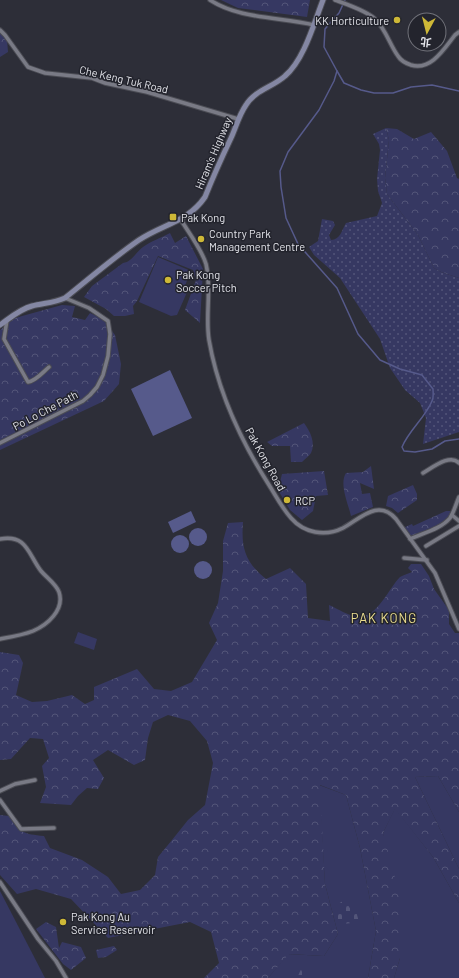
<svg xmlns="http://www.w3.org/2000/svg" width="459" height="978" font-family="Barlow,'Noto Sans TC',sans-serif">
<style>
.grass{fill:#363862}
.forest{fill:url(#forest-crowns)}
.cemetery{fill:url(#cemetery-stones)}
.park{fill:url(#park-dots)}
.water{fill:#565a8b}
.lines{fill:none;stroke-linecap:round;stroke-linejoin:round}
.stream{stroke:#565a8b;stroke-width:1.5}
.street-casing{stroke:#4b4c54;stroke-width:5.5}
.secondary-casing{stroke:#4b4c54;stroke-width:7}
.street{stroke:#797a85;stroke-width:3.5}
.secondary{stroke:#8487a3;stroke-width:5}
.poi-dot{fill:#ceb837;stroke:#23242d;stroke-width:1.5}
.labels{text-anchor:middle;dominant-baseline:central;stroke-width:3;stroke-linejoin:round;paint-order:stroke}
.poi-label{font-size:11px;fill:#e3e4ea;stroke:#23242d;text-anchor:start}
.street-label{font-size:11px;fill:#e3e4ea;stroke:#23242d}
.quarter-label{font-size:13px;letter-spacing:1px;fill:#ebdd8e;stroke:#23242d}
</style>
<defs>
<pattern id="forest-crowns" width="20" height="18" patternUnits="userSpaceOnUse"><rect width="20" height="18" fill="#363862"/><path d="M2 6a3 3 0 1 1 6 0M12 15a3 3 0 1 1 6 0" fill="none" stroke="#535579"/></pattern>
<pattern id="cemetery-stones" width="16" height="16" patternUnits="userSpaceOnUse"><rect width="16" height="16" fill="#363862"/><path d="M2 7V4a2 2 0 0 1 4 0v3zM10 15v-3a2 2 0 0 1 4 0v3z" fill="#535579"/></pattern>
<pattern id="park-dots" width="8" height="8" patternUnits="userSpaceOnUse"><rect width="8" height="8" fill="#363862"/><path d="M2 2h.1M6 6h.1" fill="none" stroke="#535579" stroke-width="1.8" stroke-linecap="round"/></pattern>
</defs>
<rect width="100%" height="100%" fill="#2d2e38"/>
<g class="grass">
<polygon points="158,257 191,271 184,288 188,290 177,315 171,316 139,302"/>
<polygon points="78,632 97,639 94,650 74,643"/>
<polygon points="438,776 459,812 459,869 415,777"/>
<polygon points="319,785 346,795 360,848 376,931 368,978 268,978 288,954 324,956 338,934 325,884"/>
<polygon points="395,808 433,857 459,903 459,978 394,978 400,958 383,833"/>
<polygon points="0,891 45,978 0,978"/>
</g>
<g class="forest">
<polygon points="221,0 310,0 307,17 238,8"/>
<polygon points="0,32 7,40 8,52 0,57"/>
<polygon points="386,128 397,129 414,139 431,132 447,151 457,178 459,179 459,278 441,272 434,268 418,235 387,194 385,178 389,140"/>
<path d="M170,233L175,243L186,236L203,269L200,323L185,310L196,280L193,270L158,256L137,301L133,306L134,314L125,316H114L106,309L84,297L92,286L123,263C132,262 136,252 143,247C151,241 161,238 170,233Z"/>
<polygon points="62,305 75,306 72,317 85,320 90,313 103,319 115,335 121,364 119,384 104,401 0,450 0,330 15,318"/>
<path d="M304,423C310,431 316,443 311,453C309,456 305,459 302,462H291L290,446H272L267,442Z"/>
<path d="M371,466L374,489L360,483L362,494L370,493L373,507L351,516C348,503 339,484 346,473L363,472Z"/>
<polygon points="324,471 328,495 316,496 313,511 302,520 290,510 278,490 282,474"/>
<polygon points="413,485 417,494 417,500 398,513 392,508 386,506 388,496"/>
<polygon points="446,511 450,511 450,515 439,525 410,537 403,528 412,524 413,526"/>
<path d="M243,522C241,548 245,562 266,579L290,568L306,584L308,618L330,621L329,605C338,609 349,616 358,617C377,618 389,588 400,577C403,575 408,574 412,572L408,568L411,564H421L429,576L434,589L449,610V624L455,633H459V812L438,776L415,777L459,869V903L433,857L395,809L383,833L400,896V958L394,978H368L376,931L360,848L346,795L320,785L325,884L338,934L324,956L289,954L268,978H204L219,963L211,932L190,922L108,938L71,899L36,889L17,894L0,875V815L9,816C21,833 23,834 44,836L50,848L82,860L108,877L121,894L140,890L155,875L158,857L172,840L188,820L205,805L213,763L207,741L190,721L168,715L153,722L148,738L145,760L134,765L108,750L93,760L104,778L98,789L87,788L78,796L71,805L40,803L46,787L42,766L49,758L43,739L30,738L11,759L0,760V652L19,655L23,663L16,695L32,702L47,701L72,695L85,704L94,700V687L137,669L154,689L171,691L192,682L217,640L209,623L218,603L223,571V541L228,523Z"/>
<polygon points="46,922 56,927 59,948 62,942 81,947 86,958 71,970 63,964 36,929"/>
<polygon points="114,946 117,950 106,957 98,958 96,950"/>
</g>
<g class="cemetery">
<polygon points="345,900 351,910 356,911 359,922 336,925 336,905"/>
<polygon points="303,965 314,978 297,978"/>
</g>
<path class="park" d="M386,128L389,140L385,178L387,194L418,235L434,268L441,272L459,278V432L423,444L426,418L420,403L405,390L390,368L380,339L340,278L314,255L309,247L318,241L322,219L333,221L335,225L329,235L331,240C340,240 342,230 346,223L377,216L382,203L378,191L377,179L380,150L379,144L373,134Z"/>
<g class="water">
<polygon points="170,370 192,418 153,436 131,389"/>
<polygon points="191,511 196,522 173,533 168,522"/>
<circle cx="198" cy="537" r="9"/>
<circle cx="180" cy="544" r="9"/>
<circle cx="203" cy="570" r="9"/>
</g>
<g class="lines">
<g class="stream">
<polyline points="345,0 339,13 325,29 324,47 337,71 344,83 361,90 374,93 393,93 411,87 432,85 459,91"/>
<path d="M337,71L334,81L319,110L288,152L280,171L281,187L286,218L298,244L337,288L358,334L380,360L400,369L422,375L433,389C433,392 434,398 432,401C425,418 409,430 402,447L404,451L415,452L432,449L445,441L459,439"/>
</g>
<defs>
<g id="street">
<path d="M210,0C239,19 280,17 314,25"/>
<path d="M335,0C346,4 368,11 376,20C386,30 390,45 398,56C401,61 405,63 411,65C431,71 444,49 455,35L459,32"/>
<polyline points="0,30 5,35 28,67 45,73 92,78 105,83 147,92 238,119"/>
<path d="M181,220C189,233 202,250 206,264C212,289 205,315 209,340C218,392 241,441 269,485C276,496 282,508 291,518C304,533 325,537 343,528C360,519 378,498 396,519L435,573L459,629"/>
<path d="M7,320L4,339L28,382C36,381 43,372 49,367"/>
<polyline points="0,443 83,401 90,395 97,387 103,375 108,356 110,334 108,321 89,308 65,298"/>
<path d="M423,473C432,468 450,453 459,463"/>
<polyline points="452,515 459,521"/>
<path d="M0,539C27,534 28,554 41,571C47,578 56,584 59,592C65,610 47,625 33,631C23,635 11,637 0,639"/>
<path d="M410,539C423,533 441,529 450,518C454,512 456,504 459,497"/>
<polyline points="426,546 459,526"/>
<polyline points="404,558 427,560"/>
<polyline points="0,791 15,784 35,780"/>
<polyline points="0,800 21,829 54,828"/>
<polyline points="0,882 38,939 56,961 66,978"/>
</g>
<path id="secondary" d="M0,325C10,318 20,309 32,306C44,303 54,303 65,298C90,278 113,258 139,240C163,224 188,222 205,197C213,177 222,157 231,138C236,127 239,115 246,105C255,90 273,87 285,76C304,60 314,23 323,0"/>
</defs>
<use href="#street" class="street-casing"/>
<use href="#secondary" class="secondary-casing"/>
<use href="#street" class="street"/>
<use href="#secondary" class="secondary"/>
</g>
<g class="poi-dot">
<circle cx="397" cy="20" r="4"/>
<rect x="169" y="213" width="8" height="8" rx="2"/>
<circle cx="201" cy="239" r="4"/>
<circle cx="168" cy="280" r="4"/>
<circle cx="287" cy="500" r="4"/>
<circle cx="63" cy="922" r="4"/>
</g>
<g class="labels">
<g class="poi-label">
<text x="389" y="20" text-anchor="end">KK Horticulture</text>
<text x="181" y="217">Pak Kong</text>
<text x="209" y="233">Country Park<tspan x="209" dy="13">Management Centre</tspan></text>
<text x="176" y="274">Pak Kong<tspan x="176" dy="13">Soccer Pitch</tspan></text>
<text x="295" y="500">RCP</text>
<text x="71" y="916">Pak Kong Au<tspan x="71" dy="13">Service Reservoir</tspan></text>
</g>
<g class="street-label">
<text transform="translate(124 79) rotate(13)">Che Keng Tuk Road</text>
<text transform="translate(213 153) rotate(-67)">Hiram's Highway</text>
<text transform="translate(45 410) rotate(-28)">Po Lo Che Path</text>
<text transform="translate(266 459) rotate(61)">Pak Kong Road</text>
</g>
<g class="quarter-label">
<text x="384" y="618">PAK KONG</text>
</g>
</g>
<g transform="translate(427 32) rotate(187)"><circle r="19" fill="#23242d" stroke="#707179"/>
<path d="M0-3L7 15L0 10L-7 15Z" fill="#ceb837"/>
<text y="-6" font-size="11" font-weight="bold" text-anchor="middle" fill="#e3e4ea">北</text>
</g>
</svg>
